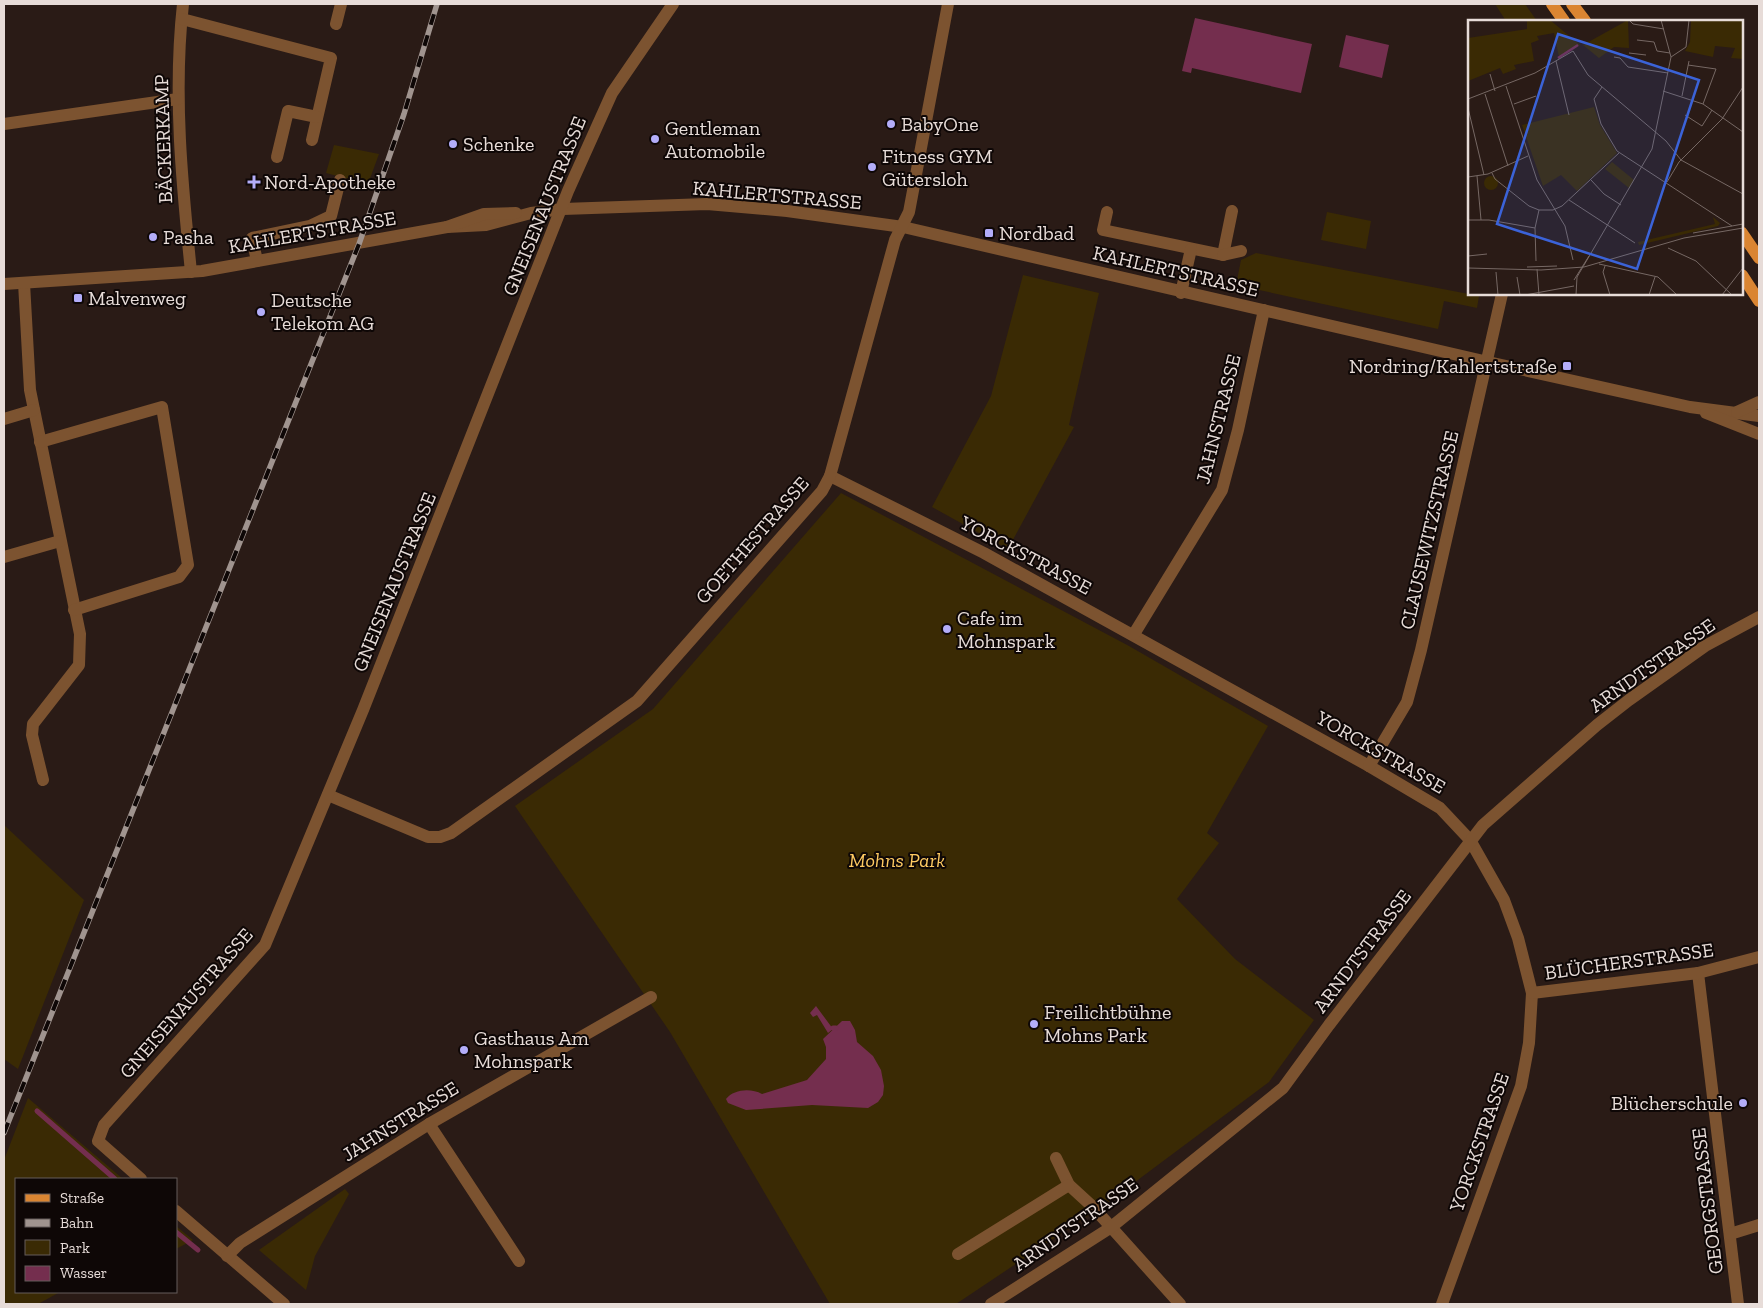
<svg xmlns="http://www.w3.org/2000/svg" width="1763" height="1308" font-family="'Zilla Slab',serif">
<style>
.green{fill:#3a2a04}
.water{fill:#742e4e}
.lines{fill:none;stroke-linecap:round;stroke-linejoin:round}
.stream{stroke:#742e4e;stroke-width:5}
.minor{stroke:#7c5330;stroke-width:12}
.major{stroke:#da8532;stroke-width:12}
.rail-casing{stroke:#a0948f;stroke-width:5.5}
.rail{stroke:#0e0706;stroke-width:4;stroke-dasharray:11;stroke-linecap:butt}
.poi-dot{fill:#b3adf9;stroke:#0e0706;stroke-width:2}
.labels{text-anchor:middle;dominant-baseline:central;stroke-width:4;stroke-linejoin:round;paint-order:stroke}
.poi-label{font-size:20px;fill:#e7dcd8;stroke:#0e0706;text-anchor:start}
.street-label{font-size:20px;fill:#e7dcd8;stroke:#0e0706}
.park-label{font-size:20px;font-style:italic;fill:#feca62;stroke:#0e0706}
.inset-river{fill:none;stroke:#742e4e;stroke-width:2.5}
.inset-road{fill:none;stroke:#766864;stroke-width:1}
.view{fill:#3b63d8;fill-opacity:0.15;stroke:#3b63d8;stroke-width:2.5}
.inset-edge{fill:none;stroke:#e7dcd8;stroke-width:2.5}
</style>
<rect width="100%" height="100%" fill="#2a1b16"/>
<g class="green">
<polygon points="1495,4 1525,4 1537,21 1506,21"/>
<polygon points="334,145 379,154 368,184 326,173"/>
<polygon points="1327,212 1371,221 1366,249 1321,240"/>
<polygon points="1256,253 1479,296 1477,308 1444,301 1438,329 1236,285 1241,260"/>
<polygon points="1023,275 1099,293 1069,425 1074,427 1008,549 932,507 991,396"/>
<polygon points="841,493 1129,646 1268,726 1207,833 1219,843 1177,899 1235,959 1314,1020 1269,1082 1107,1203 956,1304 830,1304 670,1032 515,806 653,709"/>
<polygon points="4,825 84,900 18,1069 4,1059"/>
<polygon points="28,1098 123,1179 16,1179 16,1292 60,1292 38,1304 4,1304 4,1160"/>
<polygon points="345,1189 349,1194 315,1256 306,1290 259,1250"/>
<polygon points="176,1226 193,1240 176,1249"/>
</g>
<g class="water">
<polygon points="1195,18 1312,44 1301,93 1192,68 1191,73 1182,71"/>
<polygon points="1346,35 1389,45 1382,78 1339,67"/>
<polygon points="816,1006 833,1029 828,1033 817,1015 813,1017 810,1013"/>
<path d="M842,1021H850L855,1030L857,1042L873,1056L881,1070L884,1086L883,1095L878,1102L868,1108L812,1105L746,1110L728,1103L726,1099C734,1089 751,1088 762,1094L807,1080L826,1059V1047L823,1039Z"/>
</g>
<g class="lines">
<g class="stream">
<polyline points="833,1028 836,1028"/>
<polyline points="37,1111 115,1179"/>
<polyline points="176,1232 198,1250"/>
</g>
<g class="minor">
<path d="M183,4C173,94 182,183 191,272"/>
<polyline points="182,19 331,58 312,140"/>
<polyline points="336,24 341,4"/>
<polyline points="4,124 178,99"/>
<polyline points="277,157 288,111 317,117"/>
<polyline points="1107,212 1103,230 1223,255 1232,211"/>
<polyline points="447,227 486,225 531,213 563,209 707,204 787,211 903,227 1488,362 1690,407 1759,416"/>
<polyline points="1223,255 1241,251"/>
<polyline points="257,261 252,238 310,226 331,216 340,180"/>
<polyline points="24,283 30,390 80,634 79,665 33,724 32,735 43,780"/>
<polyline points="4,284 202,271 447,227 484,214 516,213"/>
<polyline points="1181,293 1191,249"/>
<polyline points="1737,412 1759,402"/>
<polyline points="1706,413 1759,434"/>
<polyline points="4,419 34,410"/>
<polyline points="40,442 162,407 188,565 179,577 74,610"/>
<polyline points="830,476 984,553 1369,766 1440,808 1470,840 1504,900 1518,938 1532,993 1529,1043 1521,1086 1442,1304"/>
<polyline points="4,557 60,541"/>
<polyline points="1134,634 1222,490 1238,430 1264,310"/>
<polyline points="1369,766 1407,702 1421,650 1502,294"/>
<polyline points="328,795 428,837 440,837 451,833 637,701 822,491 830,476 895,240 909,212 948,4"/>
<polyline points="1698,973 1738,1304"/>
<polyline points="1532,993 1698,973 1759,957"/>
<polyline points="429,1124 519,1261"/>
<polyline points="1056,1158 1069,1185 1093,1207 1180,1304"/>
<polyline points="141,1179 98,1141 104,1125 265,945 363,710 568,191 612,93 673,4"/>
<polyline points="176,1211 284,1304"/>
<polyline points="1730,1234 1759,1225"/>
<polyline points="958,1254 1069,1185"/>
<polyline points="227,1256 240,1243 429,1124 651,997"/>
<polyline points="991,1304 1110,1228 1283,1088 1329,1025 1483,825 1597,725 1629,700 1705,646 1759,617"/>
</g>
<g class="major">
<polyline points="1552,4 1564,21"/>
<polyline points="1572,4 1585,21"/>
<polyline points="1742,233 1759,258"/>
<polyline points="1742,275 1759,301"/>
</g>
<defs>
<polyline id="rail" points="4,1133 359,244 404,114 437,4"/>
</defs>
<use href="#rail" class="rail-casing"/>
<use href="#rail" class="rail"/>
</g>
<g class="poi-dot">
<circle cx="891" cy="124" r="5"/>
<circle cx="655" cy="139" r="5"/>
<circle cx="453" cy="144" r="5"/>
<circle cx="872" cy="167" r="5"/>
<path d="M251.5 174.5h5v5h5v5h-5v5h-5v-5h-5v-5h5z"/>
<rect x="984" y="228" width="10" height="10" rx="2.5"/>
<circle cx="153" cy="237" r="5"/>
<rect x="73" y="293" width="10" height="10" rx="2.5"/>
<circle cx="261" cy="312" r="5"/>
<rect x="1562" y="361" width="10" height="10" rx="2.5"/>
<circle cx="947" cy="629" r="5"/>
<circle cx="1034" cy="1024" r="5"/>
<circle cx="464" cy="1050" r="5"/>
<circle cx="1743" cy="1103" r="5"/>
</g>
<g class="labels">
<g class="poi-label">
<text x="901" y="124">BabyOne</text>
<text x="665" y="128">Gentleman<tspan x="665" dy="23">Automobile</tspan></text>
<text x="463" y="144">Schenke</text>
<text x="882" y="156">Fitness GYM<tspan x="882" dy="23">Gütersloh</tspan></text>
<text x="264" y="182">Nord-Apotheke</text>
<text x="999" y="233">Nordbad</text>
<text x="163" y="237">Pasha</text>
<text x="88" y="298">Malvenweg</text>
<text x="271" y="300">Deutsche<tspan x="271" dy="23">Telekom AG</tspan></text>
<text x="1557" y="366" text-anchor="end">Nordring/Kahlertstraße</text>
<text x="957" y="618">Cafe im<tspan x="957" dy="23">Mohnspark</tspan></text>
<text x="1044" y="1012">Freilichtbühne<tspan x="1044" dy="23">Mohns Park</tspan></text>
<text x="474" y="1038">Gasthaus Am<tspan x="474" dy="23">Mohnspark</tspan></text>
<text x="1733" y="1103" text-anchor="end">Blücherschule</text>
</g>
<g class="street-label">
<text transform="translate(163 139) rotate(-92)">BÄCKERKAMP</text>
<text transform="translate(777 195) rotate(5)">KAHLERTSTRASSE</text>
<text transform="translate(544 206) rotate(-68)">GNEISENAUSTRASSE</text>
<text transform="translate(312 232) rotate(-10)">KAHLERTSTRASSE</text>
<text transform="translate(1176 271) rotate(13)">KAHLERTSTRASSE</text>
<text transform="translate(1218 419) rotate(-76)">JAHNSTRASSE</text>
<text transform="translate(1429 530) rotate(-77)">CLAUSEWITZSTRASSE</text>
<text transform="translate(752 540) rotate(-49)">GOETHESTRASSE</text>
<text transform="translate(1026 555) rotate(28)">YORCKSTRASSE</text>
<text transform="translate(394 582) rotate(-68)">GNEISENAUSTRASSE</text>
<text transform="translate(1652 665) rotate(-35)">ARNDTSTRASSE</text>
<text transform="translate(1381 752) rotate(30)">YORCKSTRASSE</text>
<text transform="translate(1362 951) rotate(-53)">ARNDTSTRASSE</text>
<text transform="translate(1629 961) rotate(-8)">BLÜCHERSTRASSE</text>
<text transform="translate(186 1003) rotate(-49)">GNEISENAUSTRASSE</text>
<text transform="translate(400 1121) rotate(-32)">JAHNSTRASSE</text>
<text transform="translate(1479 1142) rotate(-71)">YORCKSTRASSE</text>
<text transform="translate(1707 1201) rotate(-97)">GEORGSTRASSE</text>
<text transform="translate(1075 1224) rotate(-35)">ARNDTSTRASSE</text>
</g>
<g class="park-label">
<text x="897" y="860">Mohns Park</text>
</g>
</g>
<g transform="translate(1468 20)">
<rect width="275" height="275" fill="#2a1b16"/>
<path d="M59,0H82L112,25L91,37L86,13L69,16L71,20L63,23L66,41L46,45L48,49L35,54L32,48L0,61V18L59,9ZM160,0L161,28L146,27L131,38L115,25ZM223,0H275V39L263,38L267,28L247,26L245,37L217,31L222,22ZM126,87L132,105L149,133L109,171L93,155L75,166L54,105ZM144,142L166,160L161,168L137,149ZM16 163a7 7 0 1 1 14 0a7 7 0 1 1-14 0ZM245,197L252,203L250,206L171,225L170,222L247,204Z" fill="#3a2a04"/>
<path class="inset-river" d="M90,38L110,25"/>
<path class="inset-road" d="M161,0L165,4L196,9M169,20L186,22L189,31L202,33M161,33L178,35M146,37L152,38L160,47L200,53M203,37L218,27L221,0M88,41L101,95M220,45L248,49L235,84M22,54L27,71M38,66L69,160L97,206L105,240M134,67L126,79L133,104L149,131L264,206M195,71L235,84L275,112M17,74L40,146M214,76L221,41M0,79L67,53L105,31L120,55L198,121L213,140L275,174M46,84L68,76M0,88L16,155M217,95L234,106L244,90M24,153L27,159L61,186L71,190H85L94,186L151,133M9,156L13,200M0,157L20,154L60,136M123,160L136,174L153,185M199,162L211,142L254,99L275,67M101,180L167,223M0,200H21L67,208M225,213L275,204M200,228L228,241L264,275M0,236L19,234M68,241L67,208L71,190M131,244L190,257L209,275M137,246L135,252L142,275M59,247L89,246M0,248L73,250L116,247L216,218L275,208M69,249L71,275M28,252L30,275M49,257L52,275M106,260L121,236M57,275L106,266M108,275L109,257L184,129L203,37L193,0M181,275L187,257M254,275L275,248"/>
<path class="view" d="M90,14L231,60L169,249L29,204Z"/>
<rect width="275" height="275" class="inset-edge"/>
</g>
<rect width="1763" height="1308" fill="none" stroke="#e7dcd8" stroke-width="10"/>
<rect x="15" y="1178" width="162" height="115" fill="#0e0706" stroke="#655c5a"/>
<rect x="25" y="1194" width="25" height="8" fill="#da8532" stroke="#655c5a"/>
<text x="60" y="1203" font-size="15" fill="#e7dcd8">Straße</text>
<rect x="25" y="1219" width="25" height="8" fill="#a0948f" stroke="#655c5a"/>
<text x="60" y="1228" font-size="15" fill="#e7dcd8">Bahn</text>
<rect x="25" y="1240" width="25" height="15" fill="#3a2a04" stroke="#655c5a"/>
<text x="60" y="1253" font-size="15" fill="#e7dcd8">Park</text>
<rect x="25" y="1266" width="25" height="15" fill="#742e4e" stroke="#655c5a"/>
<text x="60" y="1278" font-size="15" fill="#e7dcd8">Wasser</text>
</svg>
